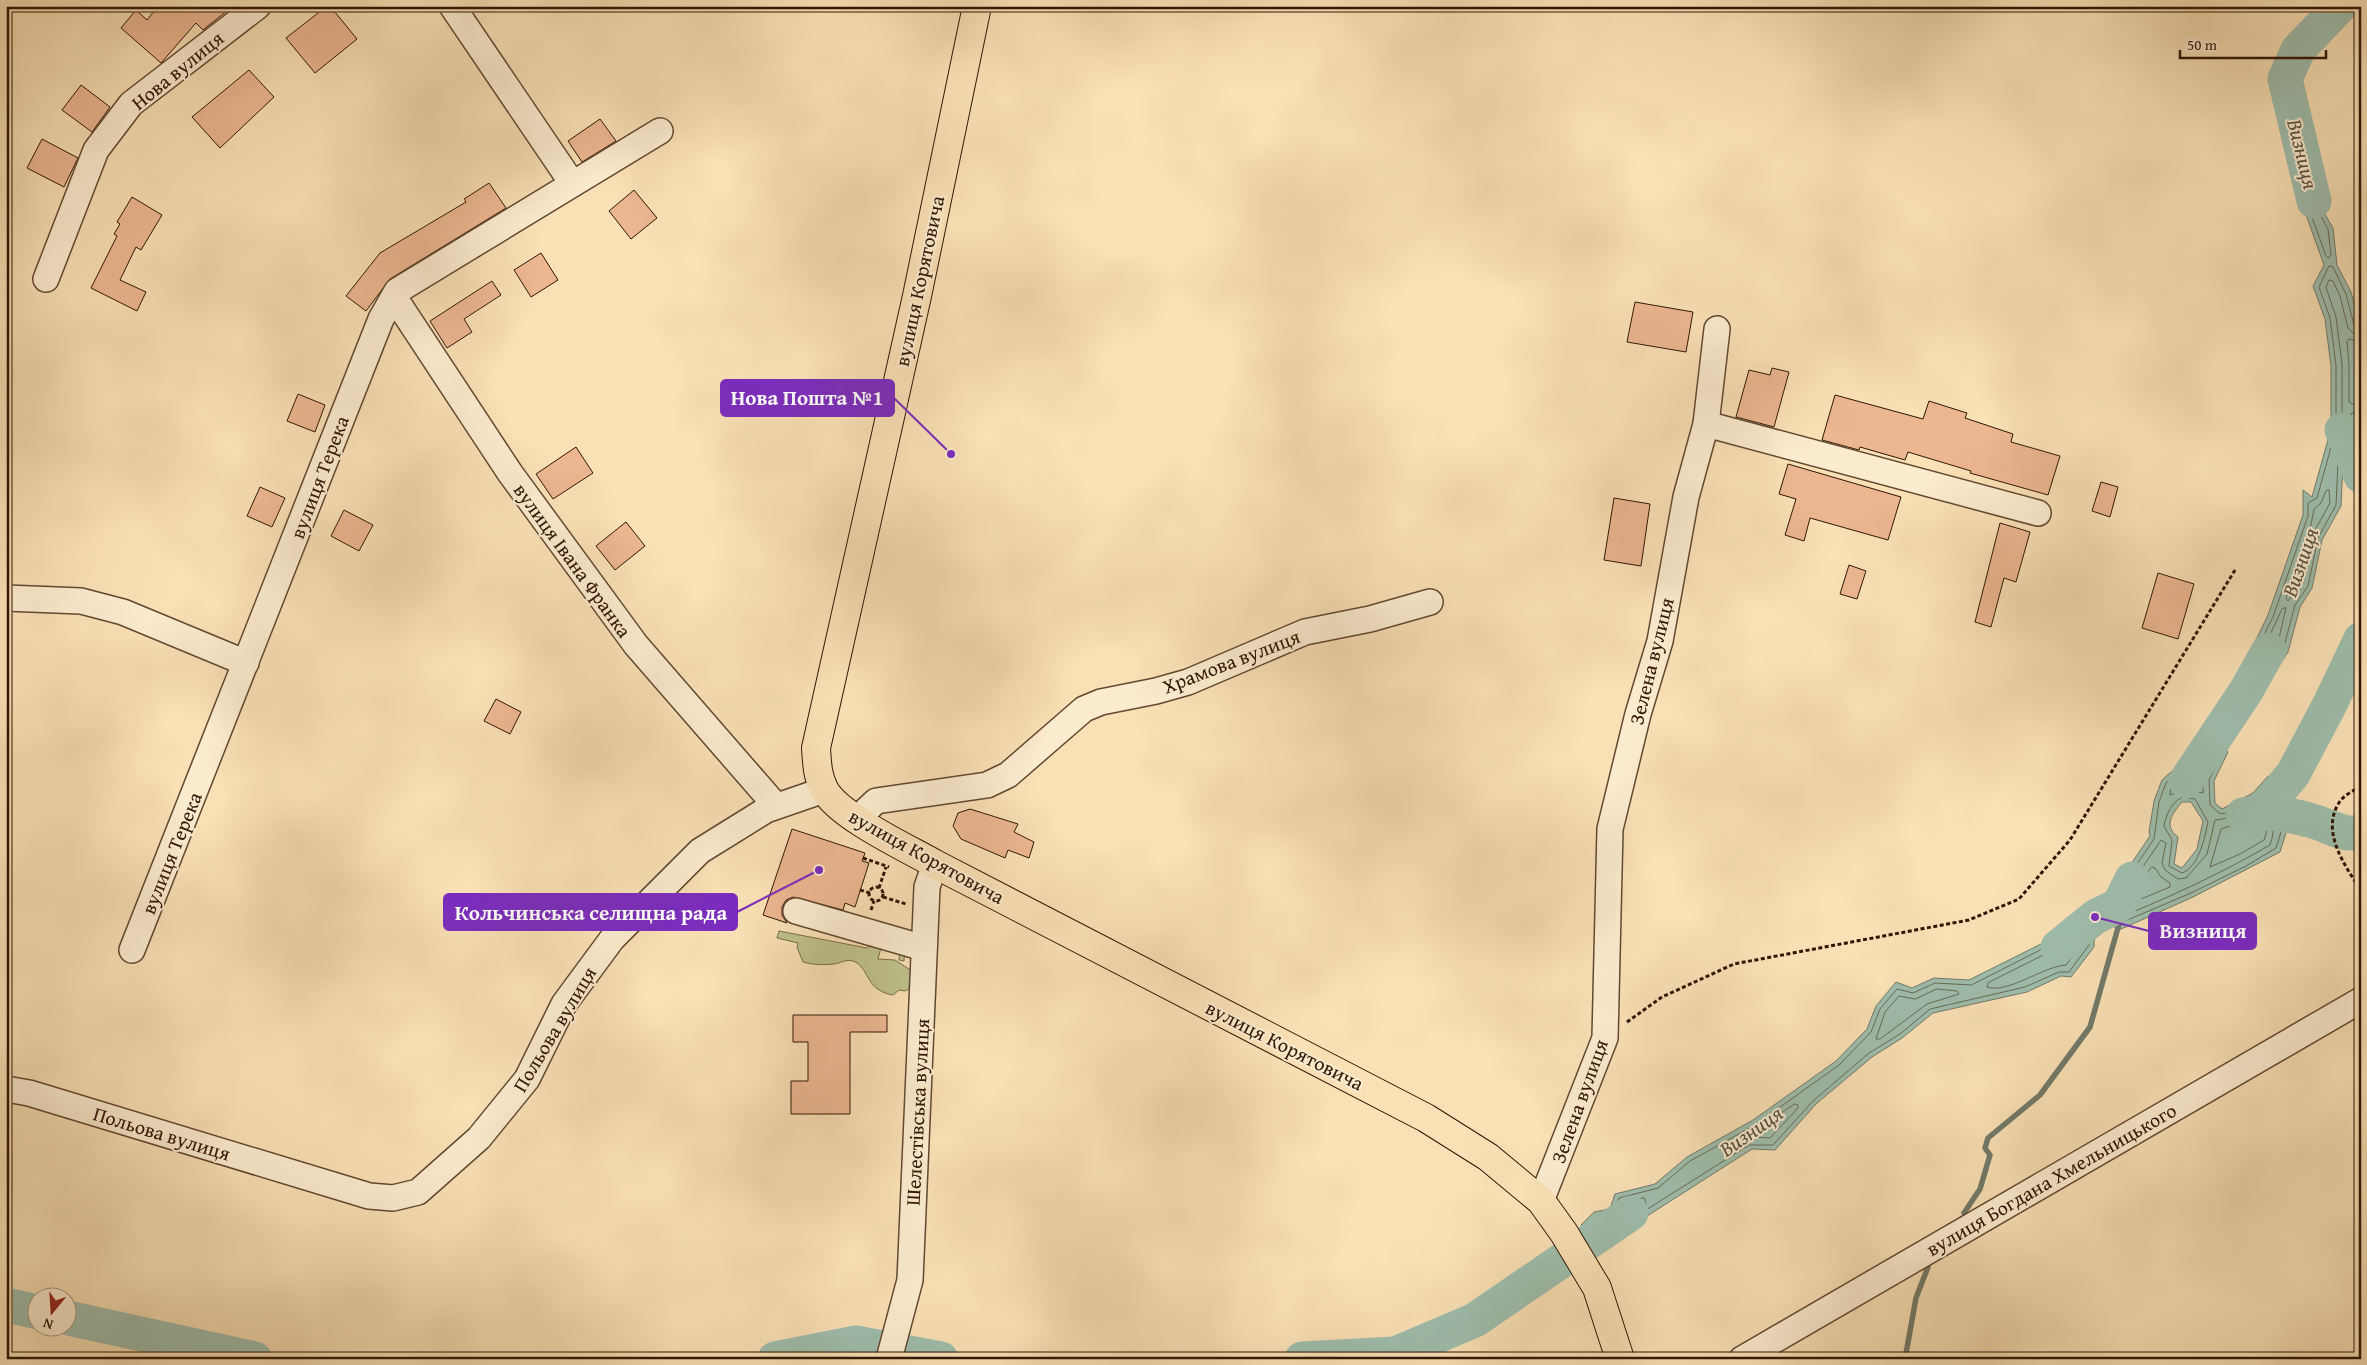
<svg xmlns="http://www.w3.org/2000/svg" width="2367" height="1365" font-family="'Gentium Book Plus',serif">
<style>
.green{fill:#bfc28c;stroke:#786c48}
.water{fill:#9ebdac;stroke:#727a69;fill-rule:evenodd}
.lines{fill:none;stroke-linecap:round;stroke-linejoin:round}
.shore{stroke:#676a58;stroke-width:1}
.stream{stroke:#727a69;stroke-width:5.5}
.river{stroke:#9ebdac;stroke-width:35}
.building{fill:#ecb690;stroke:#301605}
.minor-casing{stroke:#624831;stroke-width:28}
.major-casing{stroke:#301605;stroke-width:30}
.path{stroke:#301605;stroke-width:3;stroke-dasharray:4 2.5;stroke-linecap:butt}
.minor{stroke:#fbebcf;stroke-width:25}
.major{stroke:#f9e0b5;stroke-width:28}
.labels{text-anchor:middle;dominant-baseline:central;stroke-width:4;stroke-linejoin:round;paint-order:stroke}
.street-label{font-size:20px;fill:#301605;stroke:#fbebcf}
.water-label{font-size:21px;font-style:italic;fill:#56503f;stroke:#fbebcf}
.leader{fill:none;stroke:#7b2cbf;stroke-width:2}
.callout-dot{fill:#7b2cbf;stroke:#fbebcf;stroke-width:2}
.callout{fill:#7b2cbf;stroke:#7b2cbf;stroke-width:2}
.callout-label{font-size:21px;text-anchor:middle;font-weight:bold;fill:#fff}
</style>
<rect width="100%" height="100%" fill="#f9e0b5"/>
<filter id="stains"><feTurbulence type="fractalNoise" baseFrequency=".004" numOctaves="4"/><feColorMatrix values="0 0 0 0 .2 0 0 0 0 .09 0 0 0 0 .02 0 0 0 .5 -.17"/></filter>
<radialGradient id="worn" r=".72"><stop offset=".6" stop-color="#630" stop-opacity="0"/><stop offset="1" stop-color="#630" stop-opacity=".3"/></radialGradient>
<path class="green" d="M779,931L867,948L873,942L905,945L904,961L899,960L900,946L882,944L878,959L895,960L912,971L911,988L905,991L899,990L893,995C864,990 870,967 853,961C846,959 841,963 834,964C824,965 813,965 803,962L797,947L798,943L777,938Z"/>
<g class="water">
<polygon points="2307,139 2311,160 2323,178 2322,209 2333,228 2337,265 2351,292 2361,332 2360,400 2357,443 2343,463 2341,506 2322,540 2312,588 2300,607 2288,652 2265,687 2246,691 2246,670 2251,650 2268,615 2303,515 2303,490 2312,497 2331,429 2331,366 2325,319 2313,286 2324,265 2295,184"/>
<path d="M2199,731L2228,752L2214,781L2215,803L2222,809L2253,793L2268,776L2292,787L2285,803L2286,833L2280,852L2193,897L2119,930L2104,920L2099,903L2131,864L2150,836L2149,832L2154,801L2162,780L2179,765ZM2182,802H2191L2203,821L2197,849L2182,868L2174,864L2178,837C2163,826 2172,814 2182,802Z"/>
<polygon points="2095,917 2094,947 2071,977 2061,976 2027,992 1933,1013 1902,1038 1872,1057 1816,1104 1775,1150 1752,1149 1597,1248 1581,1225 1594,1212 1610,1209 1615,1194 1655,1184 1687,1157 1753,1120 1836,1061 1867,1029 1876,1006 1896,982 1912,988 1934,978 1969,980"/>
</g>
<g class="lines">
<g class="shore">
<polygon points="2306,164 2318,180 2317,209 2328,229 2331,255 2329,258 2326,256 2300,184"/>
<polyline points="2361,328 2354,325 2346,294 2333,267 2329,266 2319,287 2330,318 2336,365 2336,429 2317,498 2308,503 2308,516 2273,617 2255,652 2251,670 2252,684 2262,682 2283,650 2295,605 2308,586 2318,538 2336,505 2338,462 2352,442 2354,421 2361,417"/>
<polyline points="2361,334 2353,333 2348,328 2340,296 2333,281 2329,280 2326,287 2336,317 2342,364 2342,426 2346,426 2352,413 2361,411"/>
<polyline points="2361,342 2349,339 2347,342 2349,365 2349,402 2352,404 2361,403"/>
<polygon points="2329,490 2330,503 2314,532 2311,532 2310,530 2314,509 2321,503 2326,491"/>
<polygon points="2309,541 2302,583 2288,601 2286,598 2305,542"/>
<polygon points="2286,608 2277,647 2262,671 2259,672 2257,669 2261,654 2282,609"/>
<path d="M2200,740L2221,754L2209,780L2210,805L2219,813C2235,817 2259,793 2269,783L2284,789L2280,803L2281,832L2276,848L2246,866L2191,893L2118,924L2108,917L2105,904L2135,867L2154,839L2159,802L2166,783L2183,768Z"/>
<polygon points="2201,749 2204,749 2213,757 2203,778 2203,793 2183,790 2170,795 2171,787 2188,772"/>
<path d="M2270,790L2277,794C2269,811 2277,828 2270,845C2222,873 2172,896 2121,917L2114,913L2112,905L2140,871L2161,840L2166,843L2162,863L2165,870L2178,879L2186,878L2207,854L2215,820C2237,818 2255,807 2270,790Z"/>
<path d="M2183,797L2195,799L2208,822C2205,837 2199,867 2182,873L2169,866L2172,840L2164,826C2166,815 2172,801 2183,797Z"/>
<polygon points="2262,809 2266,811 2267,830 2264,840 2240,854 2210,867 2221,829 2239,823"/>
<polygon points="2152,867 2155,868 2161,877 2170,883 2170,887 2124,906 2124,902"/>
<polygon points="2086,927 2090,928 2089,945 2069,972 2059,972 2025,987 1930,1009 1900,1034 1869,1053 1813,1101 1773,1145 1749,1145 1600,1239 1597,1239 1589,1227 1597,1217 1613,1213 1619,1198 1658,1188 1690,1161 1755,1125 1839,1065 1871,1032 1880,1009 1897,989 1913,993 1935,983 1971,985"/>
<path d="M2080,937L2083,938V943L2066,965C2044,966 2008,994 1987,987L1988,983Z"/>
<polygon points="1937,989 1957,991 1959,994 1927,1004 1880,1039 1876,1039 1885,1012 1899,996 1915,999"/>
<polygon points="1795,1104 1798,1105 1798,1108 1770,1138 1752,1137 1752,1133"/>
<polygon points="1644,1198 1646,1203 1623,1217 1620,1216 1624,1203"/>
</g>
<g class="stream">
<polyline points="1964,1213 1980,1189 1990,1155 1985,1148 1988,1138 2040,1095 2090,1027 2119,924"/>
<polyline points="1905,1359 1916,1298 1928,1267"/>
</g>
<g class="river">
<polyline points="2314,201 2285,79 2298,50 2340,6"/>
<polyline points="2342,430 2361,476"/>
<polyline points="2186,781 2246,691 2269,650"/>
<polyline points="2262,811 2293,774 2329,706 2361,639"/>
<path d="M2243,815C2265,811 2287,814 2309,820C2328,824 2341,837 2361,832"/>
<polyline points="2058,947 2095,917 2119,905 2132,879"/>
<polyline points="6,1305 38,1312"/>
<polyline points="68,1318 255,1359"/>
<polyline points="775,1359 856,1343 941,1359"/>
<polyline points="1302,1359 1395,1354 1475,1320 1631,1213"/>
</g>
</g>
<g class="building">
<polygon points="158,6 233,6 203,30 196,23 161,63 121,28 136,10 147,20"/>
<polygon points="327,6 330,6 357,39 315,73 286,38"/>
<polygon points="249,70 274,97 220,148 192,117"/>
<polygon points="81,85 110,107 92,132 62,110"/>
<polygon points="600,119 616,141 582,162 568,141"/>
<polygon points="42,139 78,158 64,187 27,168"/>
<polygon points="489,183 506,208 390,279 366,311 346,296 380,253 466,202 464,199"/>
<polygon points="634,190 657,218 631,239 609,211"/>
<polygon points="132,197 162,215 141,250 136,247 120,280 146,292 137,311 91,288 117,236 114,234 120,224 117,222"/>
<polygon points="541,253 558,280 531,297 514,270"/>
<polygon points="492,281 501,295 464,319 472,332 447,348 430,321"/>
<polygon points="1635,302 1693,312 1686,352 1627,342"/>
<polygon points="1772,368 1789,372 1774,427 1736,417 1749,370 1770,375"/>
<polygon points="298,394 325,405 315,432 287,421"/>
<polygon points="1835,395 1923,419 1929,401 1967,413 1965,418 2013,434 2011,442 2060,456 2048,495 1970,473 1971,471 1908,452 1905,460 1860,447 1859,450 1822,440"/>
<polygon points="576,447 593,473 553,499 536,474"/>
<polygon points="1788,464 1901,497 1888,540 1810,518 1804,541 1785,535 1796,499 1779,494"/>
<polygon points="2101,482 2118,487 2110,517 2092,511"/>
<polygon points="260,487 285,498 272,527 247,516"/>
<polygon points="1614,498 1650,504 1641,566 1604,560"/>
<polygon points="344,510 373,525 359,551 331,536"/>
<polygon points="626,522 645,546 615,570 596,546"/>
<polygon points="2000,523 2030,532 2016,582 2004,578 1991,627 1975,622"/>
<polygon points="1849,565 1866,571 1857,599 1840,594"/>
<polygon points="2158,573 2194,584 2178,639 2142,628"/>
<polygon points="496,699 521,712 510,734 484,721"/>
<polygon points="970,809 1018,824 1014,832 1034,842 1029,858 1008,850 1005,858 961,839 953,826 958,813"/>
<polygon points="792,829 865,853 862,861 869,863 855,907 845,903 843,910 793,897 786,900 782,907 782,915 787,923 763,915"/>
<polygon points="793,1015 887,1015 887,1032 850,1032 850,1114 791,1114 791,1081 808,1081 808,1042 793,1042"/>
</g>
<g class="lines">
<defs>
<g id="minor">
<polyline points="452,6 572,183"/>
<polyline points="46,279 96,150 131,104 258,6"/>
<polyline points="394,297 510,473 636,645 776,806"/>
<polyline points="1706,424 1717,329"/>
<polyline points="6,598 81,601 123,612 246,663"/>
<polyline points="857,819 876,801 987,785 1008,775 1084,709 1101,702 1156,691 1188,682 1305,632 1370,619 1430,602"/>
<polyline points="796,911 924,948"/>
<polyline points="132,950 381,319 397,291 660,131"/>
<polyline points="6,1089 29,1093 369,1196 393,1198 418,1192 479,1138 527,1079 564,1004 612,939 700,851 766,810 824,790"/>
<polyline points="1541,1201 1605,1038 1610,829 1638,714 1660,641 1686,497 1706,424 2038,513"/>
<polyline points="889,1359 910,1280 927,887 935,864"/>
<polyline points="1742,1359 2361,1000"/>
</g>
<path id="major" d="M977,6L917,296L816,748C817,762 817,775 824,789C838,816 907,848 935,864L1426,1118L1488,1157L1541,1201L1564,1233L1597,1288L1620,1359"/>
</defs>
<use href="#minor" class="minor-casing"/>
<use href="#major" class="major-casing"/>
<g class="path">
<path d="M2361,786C2355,790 2346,794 2341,800C2319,829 2344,865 2361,890"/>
<polyline points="863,858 889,867"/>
<circle cx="876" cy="894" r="7"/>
<polyline points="879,888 886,867"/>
<polyline points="860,890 870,893"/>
<polyline points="883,897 906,904"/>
<polyline points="871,910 874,901"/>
<polyline points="1627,1022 1662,997 1734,964 1969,920 2019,899 2070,840 2235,570"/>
</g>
<use href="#minor" class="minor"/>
<use href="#major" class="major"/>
</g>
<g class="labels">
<g class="street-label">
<text transform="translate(177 70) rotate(-39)">Нова вулиця</text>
<text transform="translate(919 281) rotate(-78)">вулиця Корятовича</text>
<text transform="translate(319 477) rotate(-69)">вулиця Терека</text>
<text transform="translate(573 560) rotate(54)">вулиця Івана Франка</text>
<text transform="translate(1231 661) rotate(-21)">Храмова вулиця</text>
<text transform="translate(1651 661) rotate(-76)">Зелена вулиця</text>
<text transform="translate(171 853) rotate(-68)">вулиця Терека</text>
<text transform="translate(927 856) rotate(29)">вулиця Корятовича</text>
<text transform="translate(554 1029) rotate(-59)">Польова вулиця</text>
<text transform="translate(1285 1045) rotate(27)">вулиця Корятовича</text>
<text transform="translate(1579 1101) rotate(-70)">Зелена вулиця</text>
<text transform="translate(917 1112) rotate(-87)">Шелестівська вулиця</text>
<text transform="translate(162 1133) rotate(17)">Польова вулиця</text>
<text transform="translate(2051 1179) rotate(-30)">вулиця Богдана Хмельницького</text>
</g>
<g class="water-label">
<text transform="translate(2303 154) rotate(76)">Визниця</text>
<text transform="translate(2300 562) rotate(-71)">Визниця</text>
<text transform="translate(1751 1131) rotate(-35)">Визниця</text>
</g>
</g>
<path class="leader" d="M951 454L894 398M819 870L737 912M2095 917L2149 931"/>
<g class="callout-dot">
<circle cx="951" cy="454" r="5"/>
<circle cx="819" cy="870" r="5"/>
<circle cx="2095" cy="917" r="5"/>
</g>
<g class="callout">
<rect x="721" y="380" width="173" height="36" rx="5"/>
<rect x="444" y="894" width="293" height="36" rx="5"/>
<rect x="2149" y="913" width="107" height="36" rx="5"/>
</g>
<g class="callout-label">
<text x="807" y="405">Нова Пошта №1</text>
<text x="591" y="920">Кольчинська селищна рада</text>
<text x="2203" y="938">Визниця</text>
</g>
<rect width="2367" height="1365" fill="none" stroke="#f9e0b5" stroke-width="25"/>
<rect x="8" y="8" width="2352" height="1350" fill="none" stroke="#301605" stroke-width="2.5"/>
<rect x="12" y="12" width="2342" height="1340" fill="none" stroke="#301605"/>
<g transform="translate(52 1312) rotate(198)"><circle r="24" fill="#fbebcf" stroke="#aa967e"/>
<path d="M0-4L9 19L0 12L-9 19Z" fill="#8f2418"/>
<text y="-8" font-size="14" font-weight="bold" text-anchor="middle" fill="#301605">N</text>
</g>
<path d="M2180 50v8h146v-8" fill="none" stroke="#301605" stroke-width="2.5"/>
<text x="2187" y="50" font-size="15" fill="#301605" stroke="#fbebcf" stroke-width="4" paint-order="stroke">50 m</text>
<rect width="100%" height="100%" filter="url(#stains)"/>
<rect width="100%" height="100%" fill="url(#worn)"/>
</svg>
